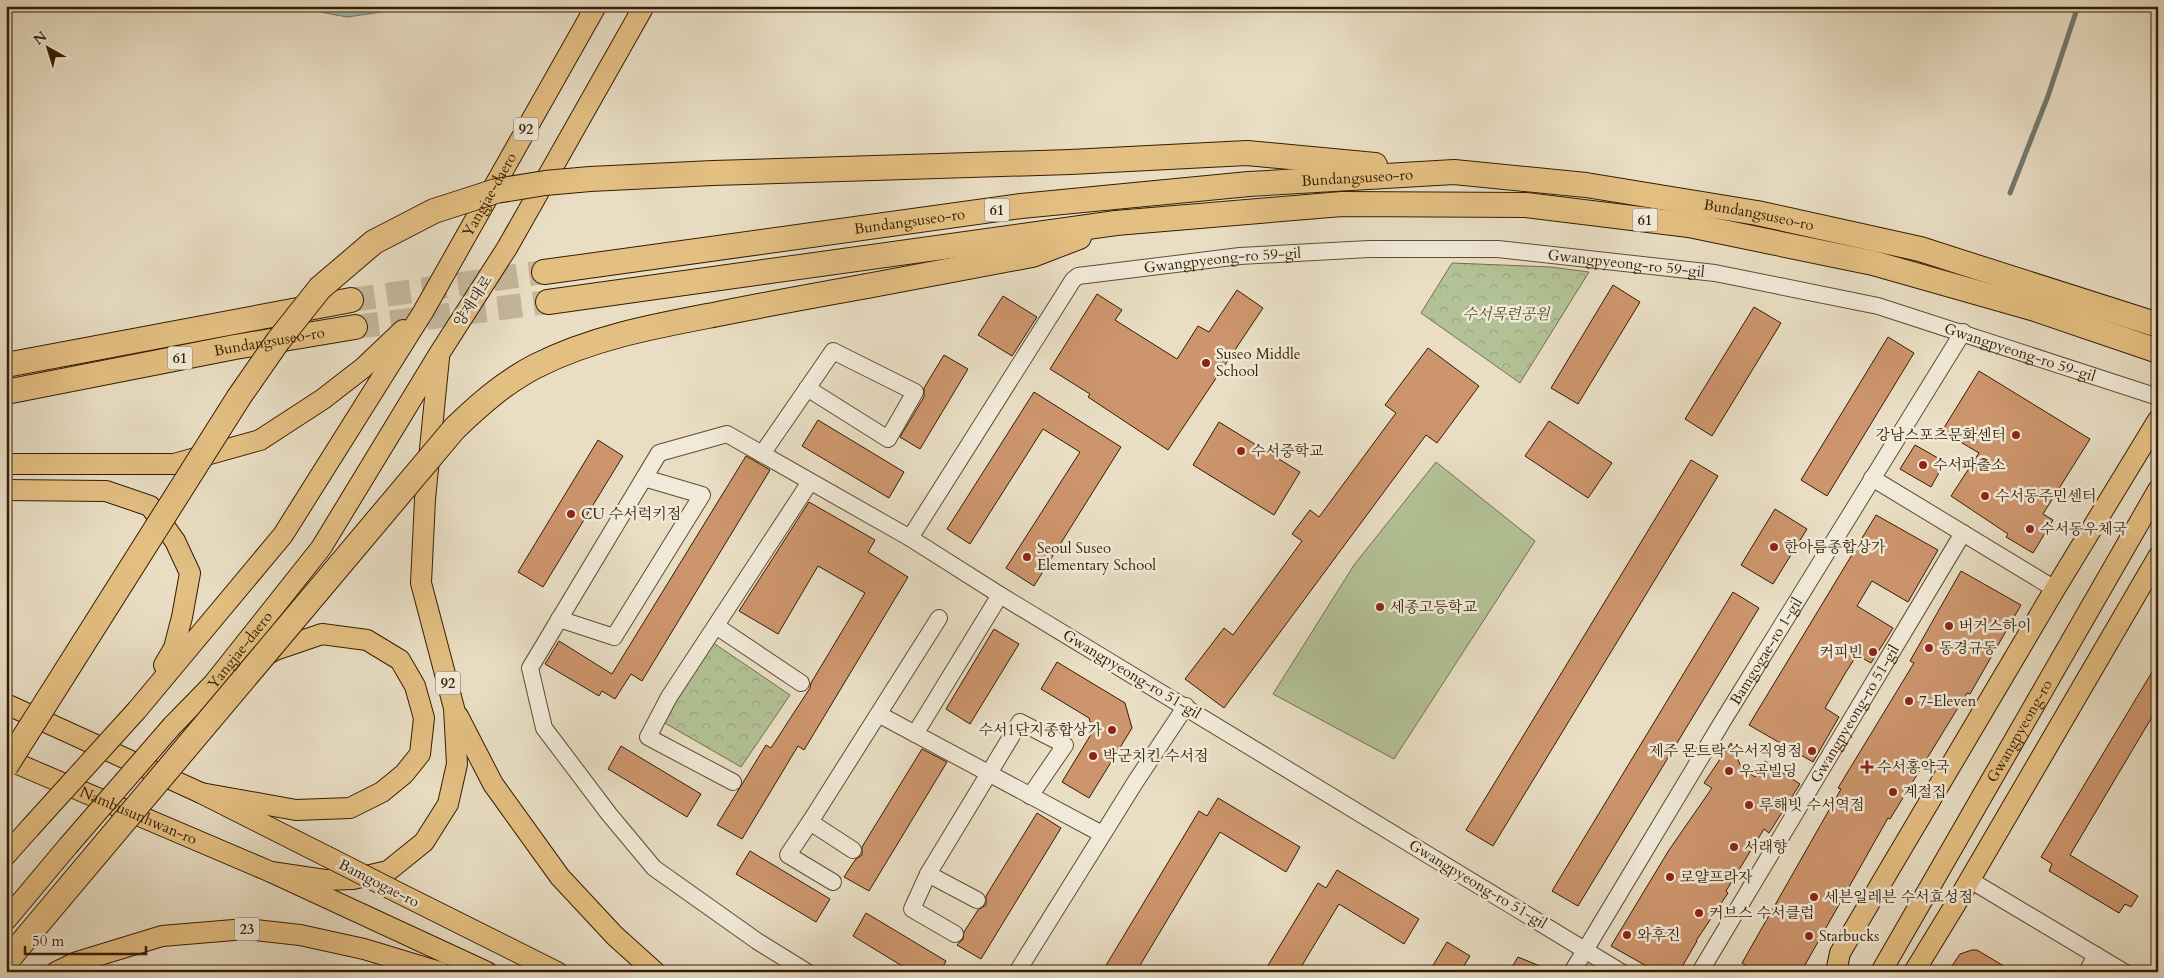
<svg xmlns="http://www.w3.org/2000/svg" width="2164" height="978" font-family="Cardo,'Noto Serif KR',serif">
<style>
.grass{fill:#b3c296;stroke:#746f4b}
.forest{fill:url(#forest-crowns);stroke:#746f4b}
.water{fill:url(#water-waves);stroke:#717b70}
.lines{fill:none;stroke-linecap:round;stroke-linejoin:round}
.shore{stroke:#666c5d;stroke-width:1}
.stream{stroke:#717b70;stroke-width:5}
.building{fill:#cd956d;stroke:#341c00}
.highway-tunnel{stroke:#c5b79d;stroke-width:24;stroke-dasharray:24 12;stroke-linecap:butt}
.minor-casing{stroke:#614c31;stroke-width:18}
.major-casing{stroke:#341c00;stroke-width:22}
.highway-casing{stroke:#341c00;stroke-width:26}
.minor{stroke:#f1ead9;stroke-width:16}
.major{stroke:#e4bf82;stroke-width:20}
.highway{stroke:#e4bf82;stroke-width:24}
.major-bridge-casing{stroke:#341c00;stroke-width:22;stroke-linecap:butt}
.highway-bridge-casing{stroke:#341c00;stroke-width:26;stroke-linecap:butt}
.major-bridge{stroke:#e4bf82;stroke-width:20}
.highway-bridge{stroke:#e4bf82;stroke-width:24}
.poi-dot{fill:#8f2418;stroke:#f1ead9;stroke-width:2}
.labels{text-anchor:middle;dominant-baseline:central;stroke-width:5;stroke-linejoin:round;paint-order:stroke}
.shield{fill:#f1ead9;stroke:#6d5a41;stroke-width:1}
.shield-label{font-size:14px;font-weight:bold;fill:#341c00}
.street-label{font-size:15px;fill:#341c00;stroke:#f1ead9}
.park-label{font-size:15px;font-style:italic;fill:#5a4e2d;stroke:#f1ead9}
.poi-label{font-size:15px;fill:#341c00;stroke:#f1ead9;text-anchor:start}
</style>
<defs>
<pattern id="forest-crowns" width="20" height="18" patternUnits="userSpaceOnUse" patternTransform="scale(1.25)"><rect width="20" height="18" fill="#b3c296"/><path d="M2 6a3 3 0 1 1 6 0M12 15a3 3 0 1 1 6 0" fill="none" stroke="#9ba680"/></pattern>
<pattern id="water-waves" width="16" height="10" patternUnits="userSpaceOnUse" patternTransform="scale(1.25)"><rect width="16" height="10" fill="#99bbba"/><path d="M0 5q4-4 8 0t8 0" fill="none" stroke="#84a09e"/></pattern>
</defs>
<rect width="100%" height="100%" fill="#e9dec4"/>
<filter id="stains"><feTurbulence type="fractalNoise" baseFrequency=".004" numOctaves="4"/><feColorMatrix values="0 0 0 0 .2 0 0 0 0 .09 0 0 0 0 .02 0 0 0 .5 -.17"/></filter>
<radialGradient id="worn" r=".72"><stop offset=".6" stop-color="#630" stop-opacity="0"/><stop offset="1" stop-color="#630" stop-opacity=".3"/></radialGradient>
<polygon class="grass" points="1436,462 1535,541 1394,759 1273,694 1354,565"/>
<g class="forest">
<polygon points="1452,263 1551,267 1589,272 1520,383 1421,313"/>
<polygon points="712,642 790,695 741,767 663,722"/>
</g>
<polygon class="water" points="287,6 424,6 347,17"/>
<g class="lines">
<polyline class="shore" points="314,6 347,12 386,6"/>
<polyline class="stream" points="2010,193 2048,96 2078,6"/>
</g>
<g class="building">
<polygon points="1613,285 1640,302 1578,404 1551,388"/>
<polygon points="1237,290 1263,308 1168,450 1088,397 1090,394 1050,369 1097,294 1122,310 1115,320 1177,359 1198,326 1209,332"/>
<polygon points="1003,296 1037,317 1012,356 978,335"/>
<polygon points="1754,307 1781,323 1712,436 1685,419"/>
<polygon points="1888,337 1914,353 1827,496 1801,480"/>
<polygon points="1428,348 1479,386 1437,443 1426,435 1224,708 1185,679 1224,628 1233,635 1302,541 1292,534 1310,510 1319,517 1396,413 1385,405"/>
<polygon points="944,355 968,369 920,449 900,437 924,397 924,388"/>
<polygon points="1979,371 2090,439 2043,514 2053,520 2033,553 2006,537 2008,534 1951,496 1979,453 1942,431"/>
<polygon points="1034,392 1121,447 1034,586 1006,568 1080,452 1043,429 970,544 947,529"/>
<polygon points="818,420 904,472 889,498 802,446"/>
<polygon points="1549,421 1612,463 1588,498 1525,456"/>
<polygon points="1219,422 1300,472 1274,515 1193,465"/>
<polygon points="598,440 623,456 543,587 518,572"/>
<polygon points="1915,445 1945,462 1931,487 1900,469"/>
<polygon points="746,456 770,470 642,681 631,674 615,699 602,691 599,696 545,664 559,641 612,674"/>
<polygon points="1691,460 1718,476 1493,846 1466,830"/>
<polygon points="809,502 875,540 868,552 908,577 804,750 798,746 742,839 717,825 766,745 771,748 810,688 811,683 865,593 818,566 778,634 739,611"/>
<polygon points="1775,509 1807,529 1773,584 1741,565"/>
<polygon points="1876,515 1938,550 1908,602 1872,581 1857,606 1893,628 1871,663 1857,655 1846,672 1825,708 1839,717 1813,762 1749,725"/>
<polygon points="1961,571 2021,605 1970,694 1967,693 1890,819 1888,818 1801,972 1757,972 1742,963 1841,789 1838,788 1914,663 1910,661"/>
<polygon points="1733,592 1759,608 1578,906 1552,891"/>
<polygon points="994,629 1019,644 970,724 946,709"/>
<polygon points="1057,662 1125,703 1132,728 1089,798 1062,782 1093,731 1089,718 1041,689"/>
<polygon points="2158,662 2158,707 2070,855 2138,896 2131,907 2125,904 2119,913 2049,871 2052,864 2041,857"/>
<polygon points="1731,743 1741,767 1755,777 1765,761 1800,784 1769,833 1764,829 1726,891 1728,893 1696,941 1697,941 1679,972 1657,972 1611,946 1669,850 1712,788 1704,783"/>
<polygon points="621,746 701,794 687,817 608,769"/>
<polygon points="922,749 947,762 869,891 844,877 855,860 862,855 862,847"/>
<polygon points="1218,798 1300,847 1286,872 1220,832 1136,972 1102,972 1199,811 1207,816"/>
<polygon points="1037,813 1061,828 981,959 957,945 963,939 964,932 978,910 986,905 986,896"/>
<polygon points="750,851 830,899 816,922 736,874"/>
<polygon points="1337,870 1419,919 1404,944 1339,904 1298,972 1264,972 1318,883 1326,888"/>
<polygon points="866,913 946,961 940,972 912,972 853,936"/>
<polygon points="1447,942 1470,956 1460,972 1429,972"/>
<polygon points="1972,950 1977,950 2014,972 1948,972 1960,954"/>
<polygon points="1518,957 1552,971 1552,972 1509,972"/>
</g>
<g class="lines">
<g class="highway-tunnel">
<polyline points="351,300 544,272"/>
<polyline points="355,327 548,302"/>
</g>
<defs>
<g id="minor">
<polyline points="762,454 833,351 915,392 888,439 807,388"/>
<polyline points="1872,478 2055,589"/>
<polyline points="559,619 614,637 702,495 644,478"/>
<polyline points="716,626 801,683"/>
<polyline points="880,715 1102,834"/>
<polyline points="915,734 1000,595"/>
<polyline points="733,782 648,737 669,697 810,482"/>
<polyline points="810,822 788,855 833,882"/>
<polyline points="853,850 810,822 939,618"/>
<polyline points="928,874 912,909 955,934"/>
<polyline points="1970,880 2124,972"/>
<polyline points="977,900 928,874 1020,722 1065,745 1030,796"/>
<polyline points="807,972 757,941 654,868 609,814 544,728 530,668 659,453 727,434 910,538"/>
<polyline points="1017,972 1136,781 1186,706"/>
<path id="s1" d="M1572,972L1724,719L1963,332"/>
<path id="s2" d="M1621,972L1000,595L910,538L1073,280L1078,276L1240,256L1369,249H1498L1715,273L1878,306L2158,397"/>
<path id="s3" d="M1700,972L1963,533"/>
<polyline points="2087,972 2096,955"/>
</g>
<g id="major">
<polyline points="6,464 174,464 260,440 323,399 363,368 403,330"/>
<polyline points="6,490 106,491 150,506 175,541 190,573 182,617 174,648 164,665"/>
<polyline points="6,704 201,793 326,856"/>
<path id="s4" d="M137,710L283,535L423,312L596,6"/>
<polyline points="458,716 493,784 560,877 615,936 655,972"/>
<path id="s5" d="M172,726L213,684L321,548L439,354L507,248L644,6"/>
<path id="s6" d="M6,759L271,872L487,972"/>
<polyline points="201,793 296,810 350,808 382,792 404,774 420,754 424,718 415,686 400,660 367,640 322,634 275,650 264,656"/>
<polyline points="6,855 30,828"/>
<polyline points="271,872 325,880 353,879 388,871 424,842 448,804 457,764 454,708 421,583 425,499 439,358"/>
<polyline points="391,889 557,972"/>
<polyline points="6,920 68,846"/>
<polyline points="56,972 77,962 162,936 246,929 300,935 364,949 440,972"/>
<polyline points="1836,972 1840,953 2055,589 2158,420"/>
<path id="s7" d="M1881,972L2158,490"/>
<polyline points="1914,972 1958,900 2158,557"/>
</g>
<g id="highway">
<polyline points="1070,162 1247,153 1375,165"/>
<path id="s8" d="M544,272L1021,206L1249,184L1454,172L1586,185L1757,213L1920,249L2158,325"/>
<polyline points="867,286 1032,255 1079,237"/>
<polyline points="548,302 1116,223 1342,204 1526,205 1689,225 1873,263 2035,309 2158,351"/>
<polyline points="6,365 351,300"/>
<path id="s9" d="M6,392L235,347L355,327"/>
</g>
</defs>
<use href="#minor" class="minor-casing"/>
<use href="#major" class="major-casing"/>
<use href="#highway" class="highway-casing"/>
<use href="#minor" class="minor"/>
<use href="#major" class="major"/>
<use href="#highway" class="highway"/>
<defs>
<g id="major-bridge">
<polyline points="30,828 137,710"/>
<polyline points="68,846 172,726"/>
<polyline points="326,856 391,889"/>
</g>
<g id="highway-bridge">
<polyline points="6,766 239,397 278,341 320,288 374,242 434,211 496,191 545,183 590,179 713,173 1070,162"/>
<path d="M10,957L455,428C480,404 505,382 536,366C593,337 656,326 718,314C767,304 817,295 867,286"/>
</g>
</defs>
<use href="#major-bridge" class="major-bridge-casing"/>
<use href="#highway-bridge" class="highway-bridge-casing"/>
<use href="#major-bridge" class="major-bridge"/>
<use href="#highway-bridge" class="highway-bridge"/>
</g>
<g class="poi-dot">
<circle cx="1206" cy="363" r="5"/>
<circle cx="2016" cy="435" r="5"/>
<circle cx="1241" cy="451" r="5"/>
<circle cx="1923" cy="465" r="5"/>
<circle cx="1985" cy="496" r="5"/>
<circle cx="571" cy="514" r="5"/>
<circle cx="2030" cy="529" r="5"/>
<circle cx="1774" cy="547" r="5"/>
<circle cx="1027" cy="557" r="5"/>
<circle cx="1380" cy="607" r="5"/>
<circle cx="1949" cy="626" r="5"/>
<circle cx="1929" cy="648" r="5"/>
<circle cx="1873" cy="652" r="5"/>
<circle cx="1909" cy="701" r="5"/>
<circle cx="1112" cy="730" r="5"/>
<circle cx="1812" cy="751" r="5"/>
<circle cx="1093" cy="756" r="5"/>
<path d="M1864.5 759.5h5v5h5v5h-5v5h-5v-5h-5v-5h5z"/>
<circle cx="1729" cy="771" r="5"/>
<circle cx="1893" cy="792" r="5"/>
<circle cx="1749" cy="805" r="5"/>
<circle cx="1734" cy="847" r="5"/>
<circle cx="1670" cy="877" r="5"/>
<circle cx="1814" cy="897" r="5"/>
<circle cx="1699" cy="913" r="5"/>
<circle cx="1627" cy="935" r="5"/>
<circle cx="1809" cy="936" r="5"/>
</g>
<g class="labels">
<g class="shield">
<rect x="513.5" y="117.5" width="25" height="23" rx="4"/>
<rect x="984.5" y="198.5" width="25" height="23" rx="4"/>
<rect x="1632.5" y="208.5" width="25" height="23" rx="4"/>
<rect x="167.5" y="346.5" width="25" height="23" rx="4"/>
<rect x="435.5" y="671.5" width="25" height="23" rx="4"/>
<rect x="234.5" y="917.5" width="25" height="23" rx="4"/>
</g>
<g class="shield-label">
<text x="526" y="129">92</text>
<text x="997" y="210">61</text>
<text x="1645" y="220">61</text>
<text x="180" y="358">61</text>
<text x="448" y="683">92</text>
<text x="247" y="929">23</text>
</g>
<g class="street-label">
<text stroke="none"><textPath href="#s8" startOffset="819">Bundangsuseo-ro</textPath></text>
<text stroke="none"><textPath href="#s4" startOffset="626">Yangjae-daero</textPath></text>
<text stroke="none"><textPath href="#s8" startOffset="1224">Bundangsuseo-ro</textPath></text>
<text stroke="none"><textPath href="#s8" startOffset="369">Bundangsuseo-ro</textPath></text>
<text stroke="none"><textPath href="#s2" startOffset="1290">Gwangpyeong-ro 59-gil</textPath></text>
<text stroke="none"><textPath href="#s2" startOffset="1695">Gwangpyeong-ro 59-gil</textPath></text>
<text transform="translate(473 301) rotate(-57)">양재대로</text>
<text stroke="none"><textPath href="#s9" startOffset="268">Bundangsuseo-ro</textPath></text>
<text stroke="none"><textPath href="#s2" startOffset="2100">Gwangpyeong-ro 59-gil</textPath></text>
<text stroke="none"><textPath href="#s5" startOffset="102">Yangjae-daero</textPath></text>
<text stroke="none"><textPath href="#s1" startOffset="375">Bamgogae-ro 1-gil</textPath></text>
<text transform="translate(1132 674) rotate(31)">Gwangpyeong-ro 51-gil</text>
<text stroke="none"><textPath href="#s3" startOffset="301">Gwangpyeong-ro 51-gil</textPath></text>
<text stroke="none"><textPath href="#s7" startOffset="278">Gwangpyeong-ro</textPath></text>
<text stroke="none"><textPath href="#s6" startOffset="144">Nambusunhwan-ro</textPath></text>
<text transform="translate(379 883) rotate(27)">Bamgogae-ro</text>
<text transform="translate(1478 884) rotate(31)">Gwangpyeong-ro 51-gil</text>
</g>
<g class="park-label">
<text x="1506" y="314">수서목련공원</text>
</g>
<g class="poi-label">
<text x="1216" y="354">Suseo Middle<tspan x="1216" dy="17">School</tspan></text>
<text x="2006" y="435" text-anchor="end">강남스포츠문화센터</text>
<text x="1251" y="451">수서중학교</text>
<text x="1933" y="465">수서파출소</text>
<text x="1995" y="496">수서동주민센터</text>
<text x="581" y="514">CU 수서럭키점</text>
<text x="2040" y="529">수서동우체국</text>
<text x="1784" y="547">한아름종합상가</text>
<text x="1037" y="548">Seoul Suseo<tspan x="1037" dy="17">Elementary School</tspan></text>
<text x="1390" y="607">세종고등학교</text>
<text x="1959" y="626">버거스하이</text>
<text x="1939" y="648">동경규동</text>
<text x="1863" y="652" text-anchor="end">커피빈</text>
<text x="1919" y="701">7-Eleven</text>
<text x="1102" y="730" text-anchor="end">수서1단지종합상가</text>
<text x="1802" y="751" text-anchor="end">제주 몬트락 수서직영점</text>
<text x="1103" y="756">박군치킨 수서점</text>
<text x="1877" y="767">수서홍약국</text>
<text x="1739" y="771">우곡빌딩</text>
<text x="1903" y="792">계절집</text>
<text x="1759" y="805">루해빗 수서역점</text>
<text x="1744" y="847">서래향</text>
<text x="1680" y="877">로얄프라자</text>
<text x="1824" y="897">세븐일레븐 수서효성점</text>
<text x="1709" y="913">커브스 수서클럽</text>
<text x="1637" y="935">와후진</text>
<text x="1819" y="936">Starbucks</text>
</g>
</g>
<rect width="2164" height="978" fill="none" stroke="#e9dec4" stroke-width="25"/>
<rect x="8" y="8" width="2149" height="963" fill="none" stroke="#341c00" stroke-width="2.5"/>
<rect x="12" y="12" width="2139" height="953" fill="none" stroke="#341c00"/>
<g transform="translate(48 48) rotate(321)" stroke="#f1ead9" stroke-width="4" paint-order="stroke">
<path d="M0-4L9 19L0 12L-9 19Z" fill="#341c00"/>
<text y="-8" font-size="14" font-weight="bold" text-anchor="middle" fill="#341c00">N</text>
</g>
<path d="M25 946v8h121v-8" fill="none" stroke="#341c00" stroke-width="2.5"/>
<text x="32" y="946" font-size="15" fill="#341c00" stroke="#f1ead9" stroke-width="4" paint-order="stroke">50 m</text>
<rect width="100%" height="100%" filter="url(#stains)"/>
<rect width="100%" height="100%" fill="url(#worn)"/>
</svg>
